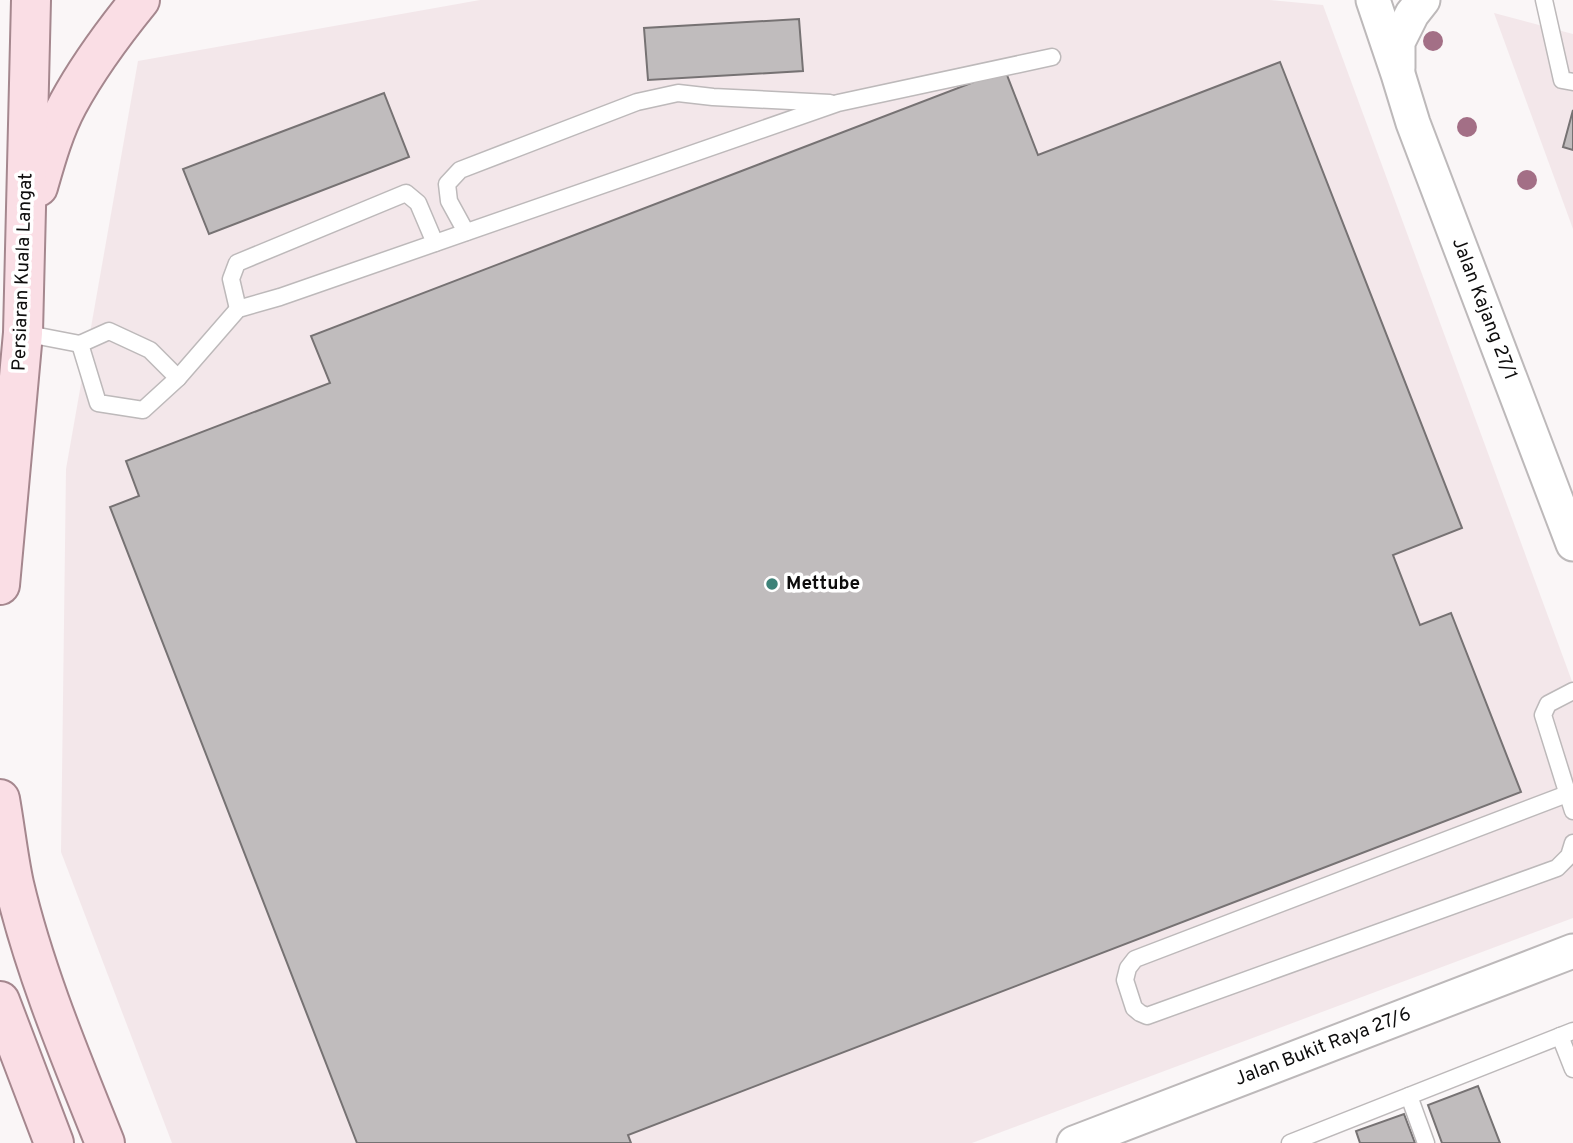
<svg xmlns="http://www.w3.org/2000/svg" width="1573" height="1143" font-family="Overpass,sans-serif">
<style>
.built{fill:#f3e7ea}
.building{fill:#c0bcbd;stroke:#767273;stroke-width:2}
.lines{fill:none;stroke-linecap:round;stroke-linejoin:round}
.lane-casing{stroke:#bdb9ba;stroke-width:19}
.street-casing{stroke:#bdb9ba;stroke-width:37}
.primary-casing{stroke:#a5878e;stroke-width:42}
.lane{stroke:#fff;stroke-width:16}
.street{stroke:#fff;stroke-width:33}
.primary{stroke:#fadee5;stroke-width:38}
.tree{fill:#a36f86}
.poi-dot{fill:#3d8278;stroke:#fff;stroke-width:2.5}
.labels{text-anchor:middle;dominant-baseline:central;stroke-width:7;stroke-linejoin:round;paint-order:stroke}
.street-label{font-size:19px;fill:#0e0d0d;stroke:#fff}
.poi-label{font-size:19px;font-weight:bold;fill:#0e0d0d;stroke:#fff;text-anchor:start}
</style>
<rect width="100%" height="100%" fill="#faf6f7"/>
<g class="built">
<polygon points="480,0 1269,0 1323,5 1573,684 1573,918 972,1143 172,1143 61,852 66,469 138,61"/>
<polygon points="1494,13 1573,34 1573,229"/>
</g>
<g class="building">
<polygon points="799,19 803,71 648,80 644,28"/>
<polygon points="1280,62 1462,528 1393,555 1420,625 1451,613 1521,792 628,1135 631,1143 357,1143 110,507 139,496 126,461 330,383 311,336 1005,70 1038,155"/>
<polygon points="384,93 409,157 209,234 183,169"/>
<polygon points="1573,110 1573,150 1563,147"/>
<polygon points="1478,1086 1500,1143 1442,1143 1428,1105"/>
<polygon points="1404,1114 1415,1143 1360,1143 1356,1131"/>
</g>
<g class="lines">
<defs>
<g id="lane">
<polyline points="1544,0 1562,80 1573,82"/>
<polyline points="466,232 449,201 447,184 460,170 637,102 678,93 713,97 830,103"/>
<polyline points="238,309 231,279 237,263 406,193 418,203 435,243"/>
<polyline points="23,333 80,344 109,331 150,350 178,378"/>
<polyline points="80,344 98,403 143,410 178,378 238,309 280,297 838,103 1052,57"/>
<polyline points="1573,691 1548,704 1543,715 1573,811"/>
<polyline points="1567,794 1135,959 1128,968 1125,980 1134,1008 1140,1013 1147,1016 1557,868 1569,856 1573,843"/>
<polyline points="1560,1036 1573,1069"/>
<polyline points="1409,1096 1426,1143"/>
<polyline points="1290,1143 1573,1031"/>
</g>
<g id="street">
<polyline points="1373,0 1398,74 1413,123 1573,544"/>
<polyline points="1398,68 1398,42 1412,14 1423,0"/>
<polyline points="1074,1143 1573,951"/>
</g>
<g id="primary">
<path d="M38,187C46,159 54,130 68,104C88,67 114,32 140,0"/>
<polyline points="0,585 23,333 31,0"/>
<path d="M0,799C5,827 8,856 14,884C35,973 71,1058 105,1143"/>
<polyline points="0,1001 54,1143"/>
</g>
</defs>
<use href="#lane" class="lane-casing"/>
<use href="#street" class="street-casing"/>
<use href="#primary" class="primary-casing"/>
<use href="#lane" class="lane"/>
<use href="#street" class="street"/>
<use href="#primary" class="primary"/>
</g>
<g class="tree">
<circle cx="1433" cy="41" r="10"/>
<circle cx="1467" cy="127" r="10"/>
<circle cx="1527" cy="180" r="10"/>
</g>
<circle class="poi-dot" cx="772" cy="584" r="7"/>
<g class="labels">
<g class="street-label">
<text transform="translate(23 272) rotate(-88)">Persiaran Kuala Langat</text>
<text transform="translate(1484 309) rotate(69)">Jalan Kajang 27/1</text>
<text transform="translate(1323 1047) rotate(-21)">Jalan Bukit Raya 27/6</text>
</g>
<g class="poi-label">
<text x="786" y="584">Mettube</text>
</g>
</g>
</svg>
